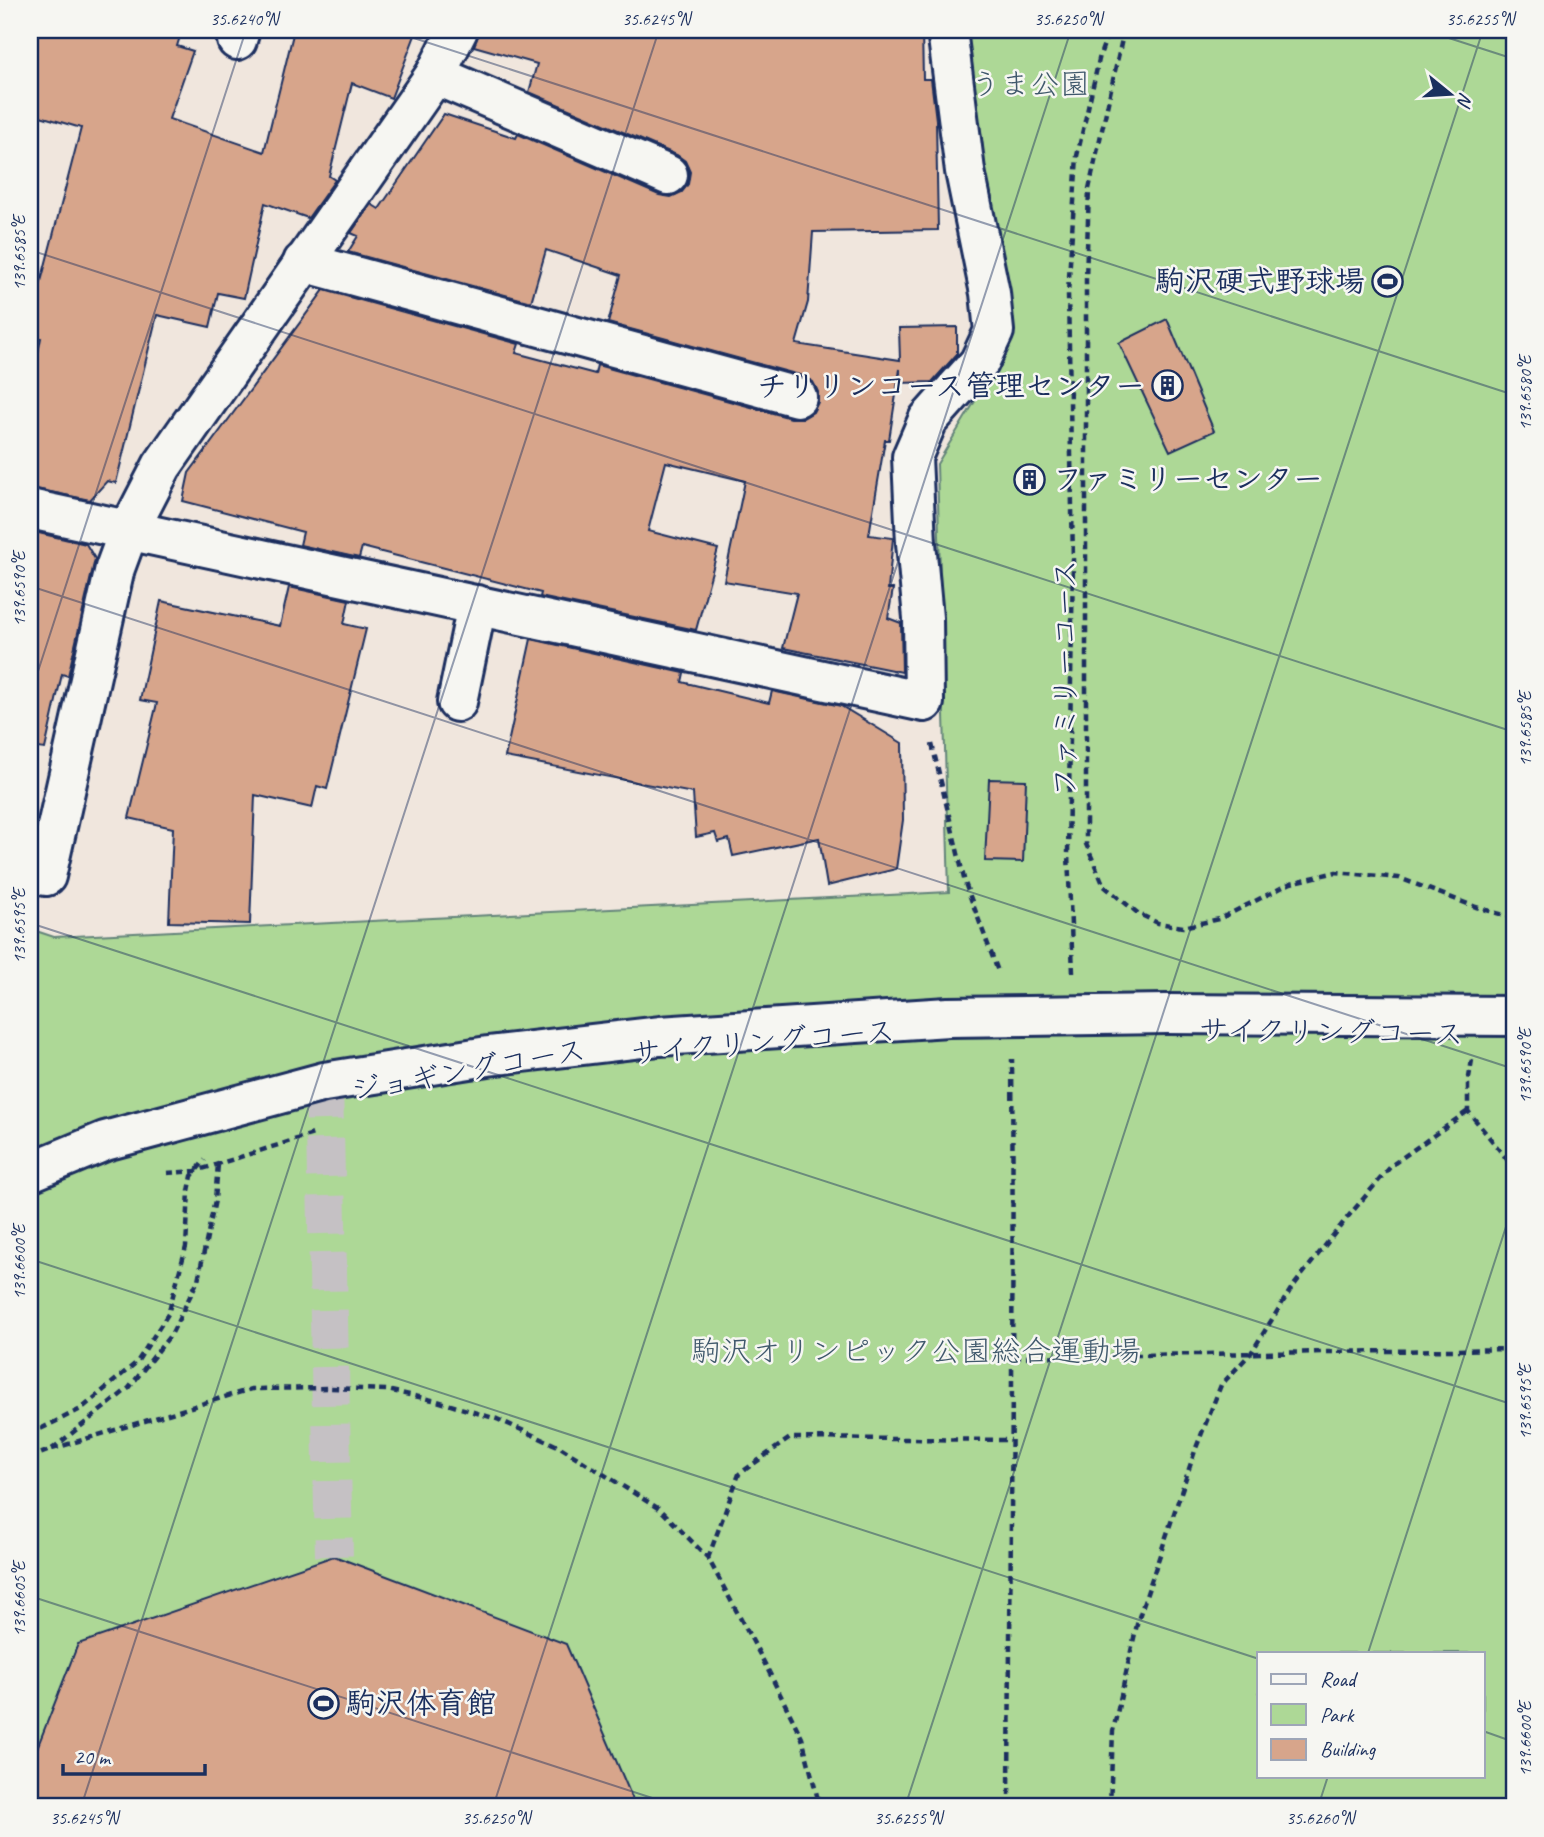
<svg xmlns="http://www.w3.org/2000/svg" width="1544" height="1837" font-family="Caveat,'Klee One',sans-serif">
<style>
.green{fill:#add896;stroke:#64847a;stroke-width:2;fill-rule:evenodd}
.building{fill:#d7a58b;stroke:#1b2f5e;stroke-width:2}
.lines{fill:none;stroke-linecap:round;stroke-linejoin:round}
.minor-tunnel{stroke:#c5c1c4;stroke-width:38;stroke-dasharray:38 19;stroke-linecap:butt}
.minor-casing{stroke:#1b2f5e;stroke-width:44}
.path{stroke:#1b2f5e;stroke-width:4.5;stroke-dasharray:7 5;stroke-linecap:butt}
.minor{stroke:#f6f6f2;stroke-width:38}
.ticks{fill:none;stroke:#1b2f5e;stroke-width:2;stroke-opacity:0.45}
.labels{text-anchor:middle;dominant-baseline:central;stroke-width:5;stroke-linejoin:round;paint-order:stroke}
.park-label{font-size:30px;fill:#40596c;stroke:#f6f6f2}
.poi-label{font-size:30px;font-weight:bold;fill:#1b2f5e;stroke:#f6f6f2;text-anchor:end}
.street-label{font-size:30px;fill:#1b2f5e;stroke:#f6f6f2}
.neatline{fill:none;stroke:#1b2f5e;stroke-width:2.5}
.ticks-label{font-size:18px;text-anchor:middle;fill:#1b2f5e}
</style>
<rect width="100%" height="100%" fill="#f0e6dd"/>
<filter id="ink" filterUnits="userSpaceOnUse"><feTurbulence type="fractalNoise" baseFrequency=".0143" numOctaves="2"/><feDisplacementMap in="SourceGraphic" scale="14" xChannelSelector="R" yChannelSelector="G"/><feConvolveMatrix kernelMatrix="1 2 1 2 8 2 1 2 1" color-interpolation-filters="sRGB"/></filter>
<g filter="url(#ink)">
<path class="green" d="M967,30H1514V1807H30V929L54,937L949,892L937,464L1009,345ZM1259,1653H1483V1776H1259Z"/>
<g class="building">
<polygon points="30,30 182,30 177,46 193,51 169,119 264,152 294,30 417,30 391,98 352,83 329,176 335,180 308,218 265,203 244,298 218,293 210,327 157,315 116,483 107,481 90,500 30,488 30,392 41,338 30,336 30,324 81,128 30,113"/>
<polygon points="480,30 922,30 923,79 931,79 936,120 938,230 813,232 808,302 796,344 900,360 899,328 957,327 957,354 932,382 900,383 900,369 889,440 885,440 869,535 893,538 888,589 893,589 888,618 901,623 902,672 783,648 797,593 724,581 745,481 666,462 648,531 718,549 696,630 540,597 541,593 362,547 359,558 300,545 303,532 183,501 189,473 324,290 519,344 516,353 595,374 597,365 791,418 803,418 813,412 818,402 818,392 813,382 803,376 608,323 621,275 546,250 531,302 348,252 358,236 351,233 371,204 379,209 444,114 516,138 518,134 659,195 671,197 682,192 688,184 690,172 685,161 677,155 529,92 537,64 474,46"/>
<polygon points="1167,319 1214,431 1170,451 1119,343"/>
<polygon points="30,531 86,544 95,559 68,676 62,674 45,749 30,747"/>
<polygon points="289,587 349,600 344,624 366,629 327,789 317,786 312,808 255,795 250,924 169,922 173,828 129,818 157,703 140,700 161,601 280,626"/>
<polygon points="531,639 684,673 682,682 769,703 772,691 841,706 902,743 903,820 896,869 827,886 819,838 733,856 729,839 718,842 715,833 696,837 693,793 505,757"/>
<polygon points="989,779 1026,780 1023,862 985,861"/>
<polygon points="334,1556 566,1644 636,1807 30,1807 30,1766 78,1644"/>
</g>
<g class="lines">
<polyline class="minor-tunnel" points="324,1082 334,1556"/>
<defs>
<g id="minor">
<polyline points="237,40 240,30"/>
<polyline points="435,75 668,175"/>
<polyline points="303,262 797,397"/>
<polyline points="30,509 924,702 923,618 916,543 912,457 928,420 979,363 994,331 990,293 965,171 947,30"/>
<polyline points="457,702 477,605"/>
<polyline points="46,876 115,568 129,530 162,466 435,75 458,30"/>
<polyline points="30,1172 105,1141 324,1082 488,1056 660,1036 948,1017 1167,1014 1514,1016"/>
</g>
</defs>
<use href="#minor" class="minor-casing"/>
<g class="path">
<polyline points="1124,30 1089,189 1086,280 1086,844 1104,886 1139,914 1158,923 1183,927 1219,919 1291,883 1336,872 1399,878 1476,907 1514,918"/>
<polyline points="932,744 965,883 999,974"/>
<polyline points="1073,973 1068,854 1073,562 1068,293 1077,156 1100,55 1109,30"/>
<polyline points="1472,1060 1468,1083 1468,1111 1514,1168"/>
<polyline points="167,1173 196,1171 313,1134"/>
<polyline points="1014,1357 1514,1349"/>
<polyline points="30,1434 81,1409 137,1362 168,1314 186,1247 189,1191 192,1176 205,1160"/>
<polyline points="52,1449 251,1389 331,1388 387,1390 437,1401 497,1419 560,1447 661,1510 708,1558 766,1666 802,1738 820,1807"/>
<polyline points="30,1458 52,1449 129,1388 172,1333 198,1280 215,1200 218,1164"/>
<polyline points="708,1558 739,1474 790,1438 1011,1440"/>
<polyline points="30,1762 31,1762"/>
<path d="M1009,1807C1010,1558 1014,1309 1012,1059"/>
<polyline points="1110,1807 1113,1731 1138,1620 1196,1448 1221,1385 1251,1353 1291,1289 1346,1219 1392,1165 1468,1111"/>
</g>
<use href="#minor" class="minor"/>
</g>
</g>
<path class="ticks" d="M389,30L1514,395M1424,30L1514,59M30,250L1514,732M30,586L1514,1069M30,696L246,30M30,923L1514,1405M30,1259L1259,1659M30,1596L680,1807M1368,1653L1514,1202M1483,1731L1514,1742M81,1807L659,30M493,1807L1071,30M905,1807L1483,30M1318,1807L1328,1776"/>
<defs>
<symbol id="stadium-ring" viewBox="-11 -11 22 22"><circle r="9.5" fill="#f6f6f2" stroke="#1b2f5e" stroke-width="1.5"/><path d="M0-5a6.5 5 0 1 0 0 10a6.5 5 0 1 0 0-10ZM-3.5-1.8h7v3.6h-7Z" fill="#1b2f5e"/></symbol>
<symbol id="building-ring" viewBox="-11 -11 22 22"><circle r="9.5" fill="#f6f6f2" stroke="#1b2f5e" stroke-width="1.5"/><path d="M-4-6H4V6H1V3H-1V6H-4ZM-2.5-4.3h1.7v1.8h-1.7ZM.8-4.3h1.7v1.8H.8ZM-2.5-1h1.7V.8h-1.7ZM.8-1h1.7V.8H.8Z" fill="#1b2f5e"/></symbol>
</defs>
<g fill-rule="evenodd">
<use href="#stadium-ring" x="1370" y="264" width="35" height="35"/>
<use href="#building-ring" x="1150" y="368" width="35" height="35"/>
<use href="#building-ring" x="1012" y="462" width="35" height="35"/>
<use href="#stadium-ring" x="306" y="1686" width="35" height="35"/>
</g>
<g class="labels">
<g class="park-label">
<text x="1030" y="84">うま公園</text>
<text x="916" y="1351">駒沢オリンピック公園総合運動場</text>
</g>
<g class="poi-label">
<text x="1365" y="281">駒沢硬式野球場</text>
<text x="1145" y="386">チリリンコース管理センター</text>
<text x="1053" y="479" text-anchor="start">ファミリーセンター</text>
<text x="346" y="1703" text-anchor="start">駒沢体育館</text>
</g>
<g class="street-label">
<text transform="translate(1065 678) rotate(-90)">ファミリーコース</text>
<text transform="translate(1331 1032) rotate(1)">サイクリングコース</text>
<text transform="translate(763 1042) rotate(-5)">サイクリングコース</text>
<text transform="translate(468 1070) rotate(-10)">ジョギングコース</text>
</g>
</g>
<rect width="1544" height="1837" fill="none" stroke="#f6f6f2" stroke-width="77"/>
<rect x="1257" y="1652" width="228" height="126" fill="#f6f6f2" stroke="#9ea6b7" stroke-width="2"/>
<rect x="1271" y="1674" width="35" height="10" fill="#f6f6f2" stroke="#9ea6b7" stroke-width="2"/>
<text x="1320" y="1686" font-size="21" fill="#1b2f5e">Road</text>
<rect x="1271" y="1704" width="35" height="21" fill="#add896" stroke="#9ea6b7" stroke-width="2"/>
<text x="1320" y="1722" font-size="21" fill="#1b2f5e">Park</text>
<rect x="1271" y="1739" width="35" height="21" fill="#d7a58b" stroke="#9ea6b7" stroke-width="2"/>
<text x="1320" y="1756" font-size="21" fill="#1b2f5e">Building</text>
<g transform="translate(1450 94) rotate(108)" stroke="#f6f6f2" stroke-width="5" paint-order="stroke">
<path d="M0-5L12 26L0 18L-12 26Z" fill="#1b2f5e"/>
<text y="-10" font-size="19" font-weight="bold" text-anchor="middle" fill="#1b2f5e">N</text>
</g>
<path d="M63 1764v10h142v-10" fill="none" stroke="#1b2f5e" stroke-width="3.5"/>
<text x="74" y="1764" font-size="21" fill="#1b2f5e" stroke="#f6f6f2" stroke-width="5" paint-order="stroke">20 m</text>
<rect x="38" y="38" width="1468" height="1760" class="neatline"/>
<g class="ticks-label">
<text x="244" y="25">35.6240°N</text>
<text x="656" y="25">35.6245°N</text>
<text x="1068" y="25">35.6250°N</text>
<text x="1480" y="25">35.6255°N</text>
<text transform="translate(19 253) rotate(-90)" y="6">139.6585°E</text>
<text transform="translate(1525 393) rotate(-90)" y="6">139.6580°E</text>
<text transform="translate(19 589) rotate(-90)" y="6">139.6590°E</text>
<text transform="translate(1525 729) rotate(-90)" y="6">139.6585°E</text>
<text transform="translate(19 926) rotate(-90)" y="6">139.6595°E</text>
<text transform="translate(1525 1066) rotate(-90)" y="6">139.6590°E</text>
<text transform="translate(19 1262) rotate(-90)" y="6">139.6600°E</text>
<text transform="translate(1525 1402) rotate(-90)" y="6">139.6595°E</text>
<text transform="translate(19 1599) rotate(-90)" y="6">139.6605°E</text>
<text transform="translate(1525 1739) rotate(-90)" y="6">139.6600°E</text>
<text x="84" y="1824">35.6245°N</text>
<text x="496" y="1824">35.6250°N</text>
<text x="908" y="1824">35.6255°N</text>
<text x="1320" y="1824">35.6260°N</text>
</g>
</svg>
